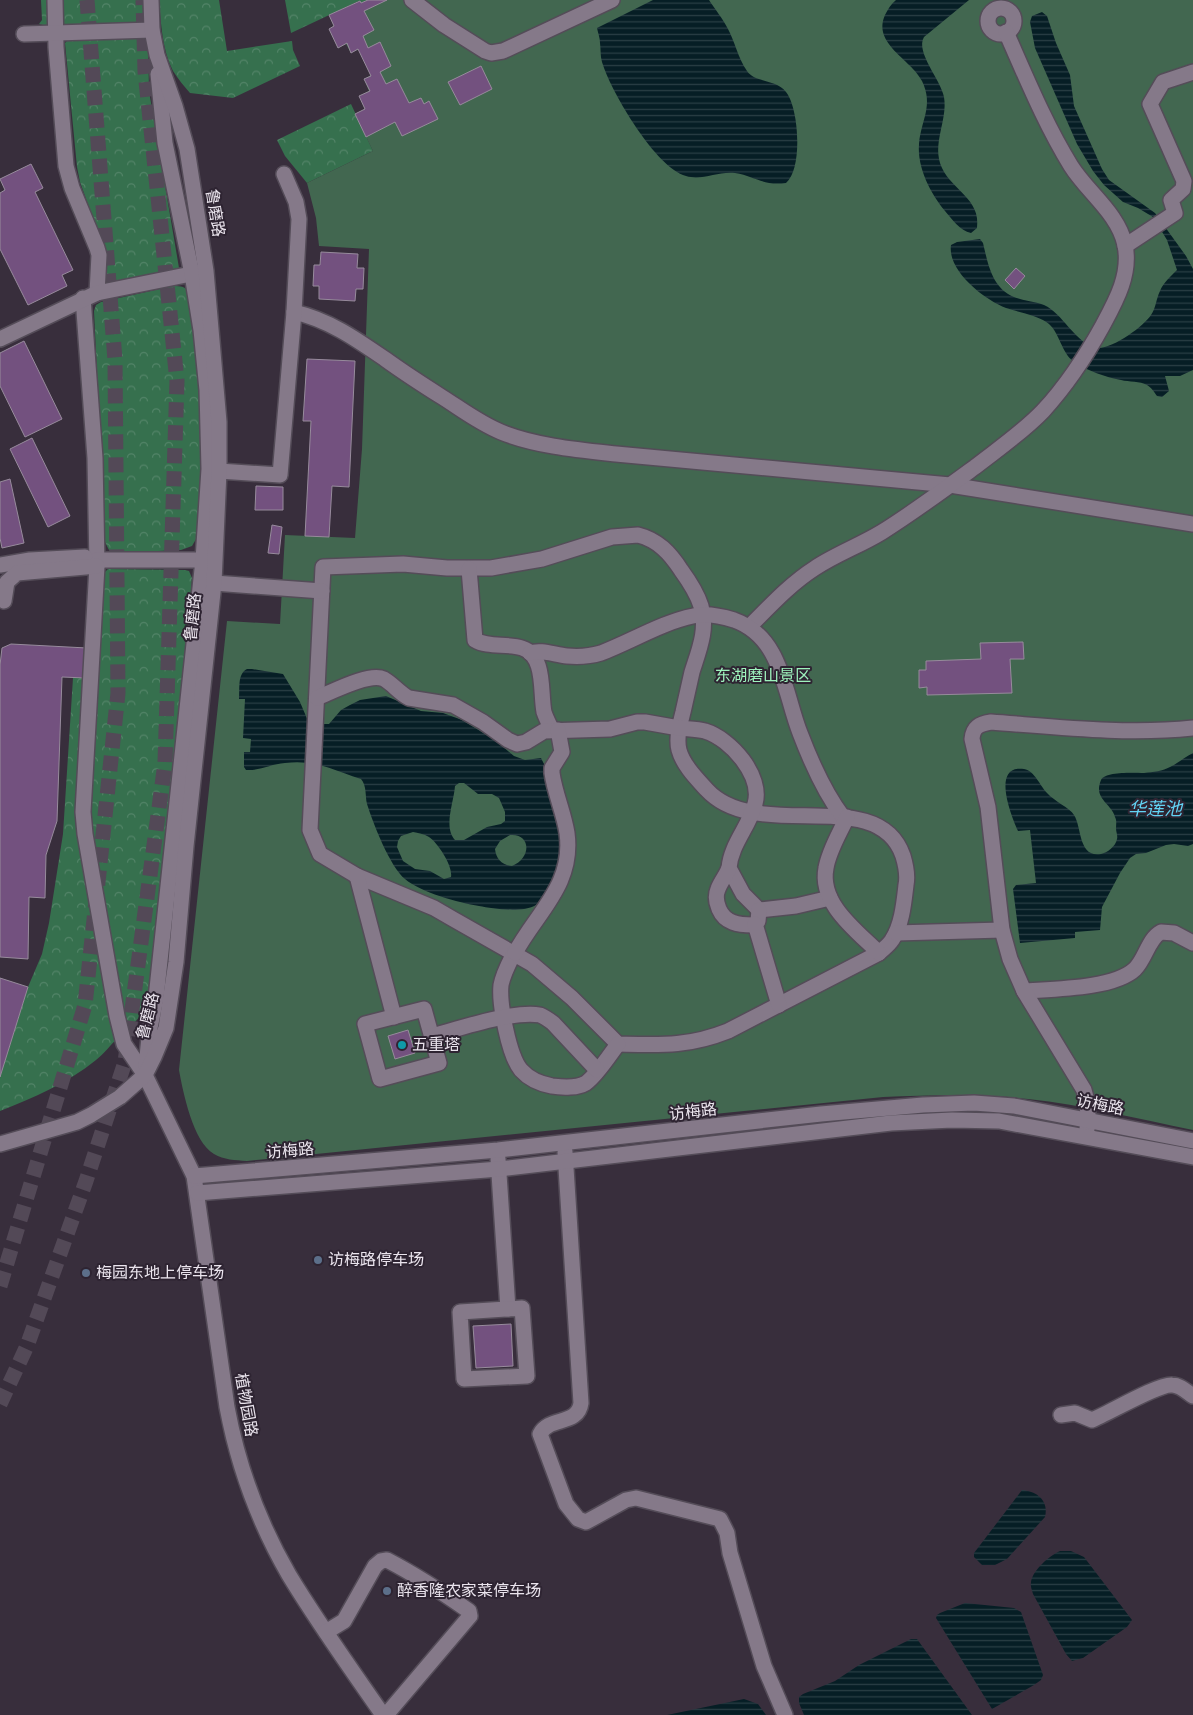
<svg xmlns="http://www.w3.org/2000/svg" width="1193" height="1715" font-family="'Nunito Sans','Noto Sans SC',sans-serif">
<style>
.forest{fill:url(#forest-crowns)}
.green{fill:#426750}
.water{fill:url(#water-rules);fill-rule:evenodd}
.building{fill:#73517f;stroke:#978b9c}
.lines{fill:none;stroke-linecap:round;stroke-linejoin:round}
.highway-tunnel{stroke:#534957;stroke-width:15;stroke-dasharray:15 8;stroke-linecap:butt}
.minor-casing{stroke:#544c58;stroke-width:18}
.minor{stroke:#857989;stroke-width:15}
.culture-dot{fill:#0f9aa8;stroke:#2e2432;stroke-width:2}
.service-dot{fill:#5c6f8a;stroke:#2e2432;stroke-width:2}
.labels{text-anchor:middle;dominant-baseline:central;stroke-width:4;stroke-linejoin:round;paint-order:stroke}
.street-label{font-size:16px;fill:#eae4ed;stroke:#2e2432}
.park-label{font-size:16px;fill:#9ef3bd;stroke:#2e2432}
.poi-label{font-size:16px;fill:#eae4ed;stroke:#2e2432;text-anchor:start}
.water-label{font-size:18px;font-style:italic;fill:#62d3f4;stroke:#2e2432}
</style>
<defs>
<pattern id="forest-crowns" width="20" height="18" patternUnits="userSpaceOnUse" patternTransform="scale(1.25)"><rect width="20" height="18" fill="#36704e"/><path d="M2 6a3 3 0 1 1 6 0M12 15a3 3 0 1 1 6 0" fill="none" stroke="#538468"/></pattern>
<pattern id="water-rules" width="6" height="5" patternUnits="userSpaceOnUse" patternTransform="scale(1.25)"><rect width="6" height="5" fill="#061e25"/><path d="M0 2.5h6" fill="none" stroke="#2a3f45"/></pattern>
</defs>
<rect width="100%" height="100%" fill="#382e3c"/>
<g class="forest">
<path d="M41,0H144L145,20C134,29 61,25 43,25L39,24L42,20Z"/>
<path d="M159,0H219L227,51L292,41L293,50L300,66L233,98L190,93C184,86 178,79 173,71C162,50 161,23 159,0Z"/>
<polygon points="285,0 368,0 361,3 359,1 291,33"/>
<polygon points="142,37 148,39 149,91 179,268 178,270 107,284 105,282 107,267 105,252 80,182 77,167 65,43 67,41"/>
<polygon points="351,104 373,151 307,183 285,156 277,140"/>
<path d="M173,286C181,286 186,286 189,294L198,361L203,448L196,539L192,546L181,550L113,553L109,550L105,542L94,311L96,305L101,302Z"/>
<path d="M108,569L185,570L189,571L192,578L178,735L148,1004C141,1018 129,1028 118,1038C110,1045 104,1054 96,1060C68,1083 33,1098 0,1111V1077L28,987L42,954L49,923L63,834L73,678H97L103,574Z"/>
</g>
<path class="green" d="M368,0H1193V1130C1138,1119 1084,1105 1028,1099C980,1093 931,1095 883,1097L247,1161C235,1160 224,1160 214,1154C193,1142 183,1092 179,1070L227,621L280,624L285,535L355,538L362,449L369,249L319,246L316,218L307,183L373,151L355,114L365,109L359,96L369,91L364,79L371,75L359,49L351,53L346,44L338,48L329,29L334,26L329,15L360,1L361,3Z"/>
<g class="water">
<path d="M653,0H709C715,9 723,19 728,29C735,42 738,58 747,71C755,83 776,79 786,92C799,108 803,169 786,183C762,186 755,176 735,173C718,171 702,181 686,176C656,168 612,93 603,65C600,57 601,51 600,43C600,38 598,33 597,28Z"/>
<path d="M896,0H969L924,37C915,52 941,80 944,97C948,121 931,144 942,168C952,190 981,199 977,228L971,233C960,231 952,219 945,211C931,194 917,168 919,144C921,120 934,106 922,81C911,59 872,44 885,15C888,9 891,4 896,0Z"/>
<path d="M1042,12L1047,16L1056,43L1070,75L1074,106L1102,169L1109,180L1155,213L1186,256L1193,269V370L1180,376H1165L1169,391L1162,397L1157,396C1154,392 1152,388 1147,385C1140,381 1129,382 1121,380C1105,377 1088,371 1074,362C1061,352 1060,334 1049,324C1041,316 1018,312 1006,308C985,300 947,271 951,245L957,242L980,239L983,243C988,264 992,288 1014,297C1023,301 1034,301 1044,305C1063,314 1073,339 1093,347C1108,353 1143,327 1151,315C1156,308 1156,299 1160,291C1163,283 1171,276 1177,270L1167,240L1153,217L1138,208L1123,202L1104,185L1093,171L1077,144L1035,48L1030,22L1032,16Z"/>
<path d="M247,669H252L283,674L300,702L308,721L311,724H329L341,710L350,705L360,700L386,696L421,711L443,713L462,720L495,740L514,756L525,760L541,758L545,766C553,796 569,848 556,878C554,882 551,887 548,891C545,896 542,902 536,905C523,913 494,909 479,906C459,903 420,892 405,879C390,867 373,823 367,804C365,796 367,786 361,779C334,770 314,759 285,763C271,764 259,771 246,770L244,767V752H250L251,739L243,738L245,699H239C240,689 237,674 247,669ZM459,783H464L478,794H492L499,798L505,812V821L501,824L487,827L464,840H455C443,827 454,802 455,786ZM413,832C418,833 424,834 429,837C438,843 453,866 451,877L444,879L430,871L415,869L403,861L397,847L398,841L401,836ZM510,835C531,833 532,858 512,866C502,865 496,859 495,849L500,841Z"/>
<path d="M1193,753V844L1188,846L1174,844L1166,845L1146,853L1136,854L1130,858L1120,873L1102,907L1100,930L1075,932V938L1020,943L1013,889L1016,885L1036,883L1030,830L1018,831C1012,818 990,764 1024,769C1035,771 1040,786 1047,793C1054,801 1070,808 1074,815C1082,827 1078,858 1101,854C1107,853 1116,846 1117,839C1118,836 1116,832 1116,828C1116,824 1117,821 1115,817C1111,803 1093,799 1101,780C1106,771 1134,773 1144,773C1153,772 1163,771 1170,767C1178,763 1185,757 1193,753Z"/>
<path d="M1022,1490C1037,1491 1049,1501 1045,1517L1007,1559L995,1565H982L974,1557V1553Z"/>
<path d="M1060,1551H1071L1084,1557L1132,1620L1127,1627L1083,1658L1072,1661L1066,1654L1033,1594C1032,1590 1030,1586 1031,1582C1033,1570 1049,1556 1060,1551Z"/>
<polygon points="965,1603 1014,1608 1021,1612 1043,1675 1041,1680 1034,1685 992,1709 936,1618 937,1615 940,1613"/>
<polygon points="911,1639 917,1639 972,1715 804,1715 799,1703 799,1697 803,1694 835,1681 859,1665"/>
<polygon points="744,1699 758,1704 766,1715 667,1715"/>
</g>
<g class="building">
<polygon points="368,0 387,0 364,11 374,30 363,36 368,48 380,42 391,66 380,72 386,84 397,79 409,103 421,98 424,104 429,101 438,119 402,136 395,122 366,137 355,114 365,109 359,96 370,91 364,79 371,76 358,49 351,53 347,43 338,48 329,29 334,26 329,15 360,1 361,3"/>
<polygon points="481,66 492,89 460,105 448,82"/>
<polygon points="31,164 43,188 35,192 73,270 62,275 67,286 28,305 0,249 0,193 5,190 0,179"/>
<polygon points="321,252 358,254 357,268 364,268 363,289 356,289 355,301 319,299 319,286 313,286 314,265 320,265"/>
<polygon points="1016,268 1025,276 1014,289 1005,280"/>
<polygon points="24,341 62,419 25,437 0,386 0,353"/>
<polygon points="307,359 355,361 349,487 332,486 329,537 305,536 311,421 303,421"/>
<polygon points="32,438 70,516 48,527 10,449"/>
<polygon points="10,479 24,543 2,548 0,538 0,482"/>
<polygon points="256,486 283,487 283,510 255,510"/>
<polygon points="272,525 282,527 279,554 268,553"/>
<polygon points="1023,642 1024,659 1010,659 1012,693 927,695 927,687 919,688 919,670 926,670 926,661 981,659 980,643"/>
<polygon points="11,644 87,648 86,678 62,677 57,821 46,855 45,898 29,897 28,959 0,957 0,665 2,648"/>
<polygon points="0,978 28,987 0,1077"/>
<polygon points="408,1030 415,1053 395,1059 388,1036"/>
<polygon points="511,1324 513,1366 476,1368 473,1326"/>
</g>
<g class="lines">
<g class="highway-tunnel">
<polyline points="0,1286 85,1005 118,693 115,360 87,0"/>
<polyline points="0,1404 27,1346 86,1181 125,1062 165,763 177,381 145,71 143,0"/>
</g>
<defs>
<g id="minor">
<polyline points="55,0 56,47 66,166 72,188 97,248 99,255 97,293"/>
<polyline points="412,0 444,25 485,51 491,53 503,51 612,0"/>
<circle cx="1001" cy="21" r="13"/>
<polyline points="24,34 152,30"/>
<polyline points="1125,246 1175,213 1171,200 1183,189 1184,181 1150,104 1163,82 1193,72"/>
<path d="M83,298L95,458L97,566L83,812L85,834L117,1016L124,1044L145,1075L194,1176L227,1407C238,1466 259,1523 289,1575C318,1623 351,1669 383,1715"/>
<path d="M294,312C329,320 356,339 385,359C403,372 423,385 442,397C461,409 479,423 501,432C535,446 579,450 616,454L950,485L1193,524"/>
<polyline points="0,339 97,293 201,272"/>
<polyline points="219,471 280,475 294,312 299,219 296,202 284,174"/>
<path d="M638,535C658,540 670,553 681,570C689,581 697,593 701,606C708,629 699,650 692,672C689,685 686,699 683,712C680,724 676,738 679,750C683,765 697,779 707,790C757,844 878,783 903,856C906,866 908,875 906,885C904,902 902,925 892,940C889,945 883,949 879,953L728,1031C688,1047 660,1045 618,1044L572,998L532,964L453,919L434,908L357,876L320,854L310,830L323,567L403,564L447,568H491L542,559L612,537Z"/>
<polyline points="97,560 211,560"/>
<polyline points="0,565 30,560 85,557"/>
<path d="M469,569L475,640C488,648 507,643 522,648C546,656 540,692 544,712C546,718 549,724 552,730"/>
<polyline points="214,583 322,591"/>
<polyline points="4,601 7,582 17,573 97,566"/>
<path d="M749,627C770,606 790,584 815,568C836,554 861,545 882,532C914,512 945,489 975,467C998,449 1023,432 1043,411C1067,385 1086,356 1103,325C1116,301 1131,274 1125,245C1118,213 1088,193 1071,166C1045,124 1026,77 1006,32"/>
<path d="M530,653C541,649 555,655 567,656C578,657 591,656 601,653C630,642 663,622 693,616C706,613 721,616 734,620C782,637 784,692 800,733C811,762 824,792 843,817"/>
<path d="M317,698C332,692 369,672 384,679C393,684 399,693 409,698L453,705L483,722L508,740L517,744L526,742L544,731L610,729L637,722H645C656,724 668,726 679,728C688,729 697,729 705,731C731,739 763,776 755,804C749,827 731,844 729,868L743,894L759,910L796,906L830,898"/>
<path d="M847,817C840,833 829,850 826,868C819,904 857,931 879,953"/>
<path d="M729,868C726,876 721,881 718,889C715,896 716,902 719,909C725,923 738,925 753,925L758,921L759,910"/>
<polyline points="357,876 394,1017"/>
<polyline points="755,924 779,1005"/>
<polyline points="896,933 1002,930"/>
<path d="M514,953C509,963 503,974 501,985C499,1004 509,1056 521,1070C529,1079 541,1084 552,1086C562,1087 576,1089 586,1083C597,1075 609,1056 618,1044"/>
<path d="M515,953C537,912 574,885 567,833C564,813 555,794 552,773V768L562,752L558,730"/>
<path d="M1024,991C1052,989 1114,989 1135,969C1146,958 1148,939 1161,932L1174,933L1193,943"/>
<polygon points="424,1009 439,1063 380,1079 365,1024"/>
<path d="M432,1036C458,1029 514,1010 540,1015C545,1017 549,1020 553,1023L597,1070"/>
<polyline points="146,1066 150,1028 156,998 203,560 209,469 207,390 201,330 192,274 165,143 158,74"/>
<path d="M1087,1129C1089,1116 1088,1103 1084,1090L1024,991L1010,959L1002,930L988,807L972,739C973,727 979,724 991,722C1058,727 1126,735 1193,728"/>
<polyline points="0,1144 77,1122 91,1115 120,1097 145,1075 154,1057 166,1028 176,962 186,846 214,583 219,471 219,422 206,271 187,149 175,106 157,55 152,30 151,0"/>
<path d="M565,1152L581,1403C578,1426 549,1416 540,1434L566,1504L578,1519L586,1522L626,1500L636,1498L720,1519L727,1533L730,1553L764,1666L785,1715"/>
<polyline points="498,1159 508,1309"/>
<polyline points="194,1176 498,1150 821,1114 923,1105 974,1103 1014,1106 1193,1141"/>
<polyline points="197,1193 499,1169 891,1123 952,1120 999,1121 1193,1157"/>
<polygon points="522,1308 527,1376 464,1379 460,1312"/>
<path d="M1061,1415L1075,1413L1092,1420C1109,1413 1158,1384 1172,1385C1180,1385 1187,1392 1193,1396"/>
<path d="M326,1632L344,1621L375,1566L381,1561L387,1560C416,1575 442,1592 469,1611L470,1616L386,1715"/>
</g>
</defs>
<use href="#minor" class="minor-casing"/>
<use href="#minor" class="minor"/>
</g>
<circle class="culture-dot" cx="402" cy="1045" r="5"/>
<g class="service-dot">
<circle cx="318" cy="1260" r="5"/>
<circle cx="86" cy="1273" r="5"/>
<circle cx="387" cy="1591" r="5"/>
</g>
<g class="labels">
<g class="street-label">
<text transform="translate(215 213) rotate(81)">鲁磨路</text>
<text transform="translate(193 617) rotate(-84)">鲁磨路</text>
<text transform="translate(148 1016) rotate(-76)">鲁磨路</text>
<text transform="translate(1100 1105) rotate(11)">访梅路</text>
<text transform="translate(693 1112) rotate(-7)">访梅路</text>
<text transform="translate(290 1151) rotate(-5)">访梅路</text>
<text transform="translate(246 1405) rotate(80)">植物园路</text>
</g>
<g class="park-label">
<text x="763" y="676">东湖磨山景区</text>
</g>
<g class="poi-label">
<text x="412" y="1045">五重塔</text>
<text x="328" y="1260">访梅路停车场</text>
<text x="96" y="1273">梅园东地上停车场</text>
<text x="397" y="1591">醉香隆农家菜停车场</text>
</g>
<g class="water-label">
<text x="1155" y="809">华莲池</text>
</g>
</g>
</svg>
